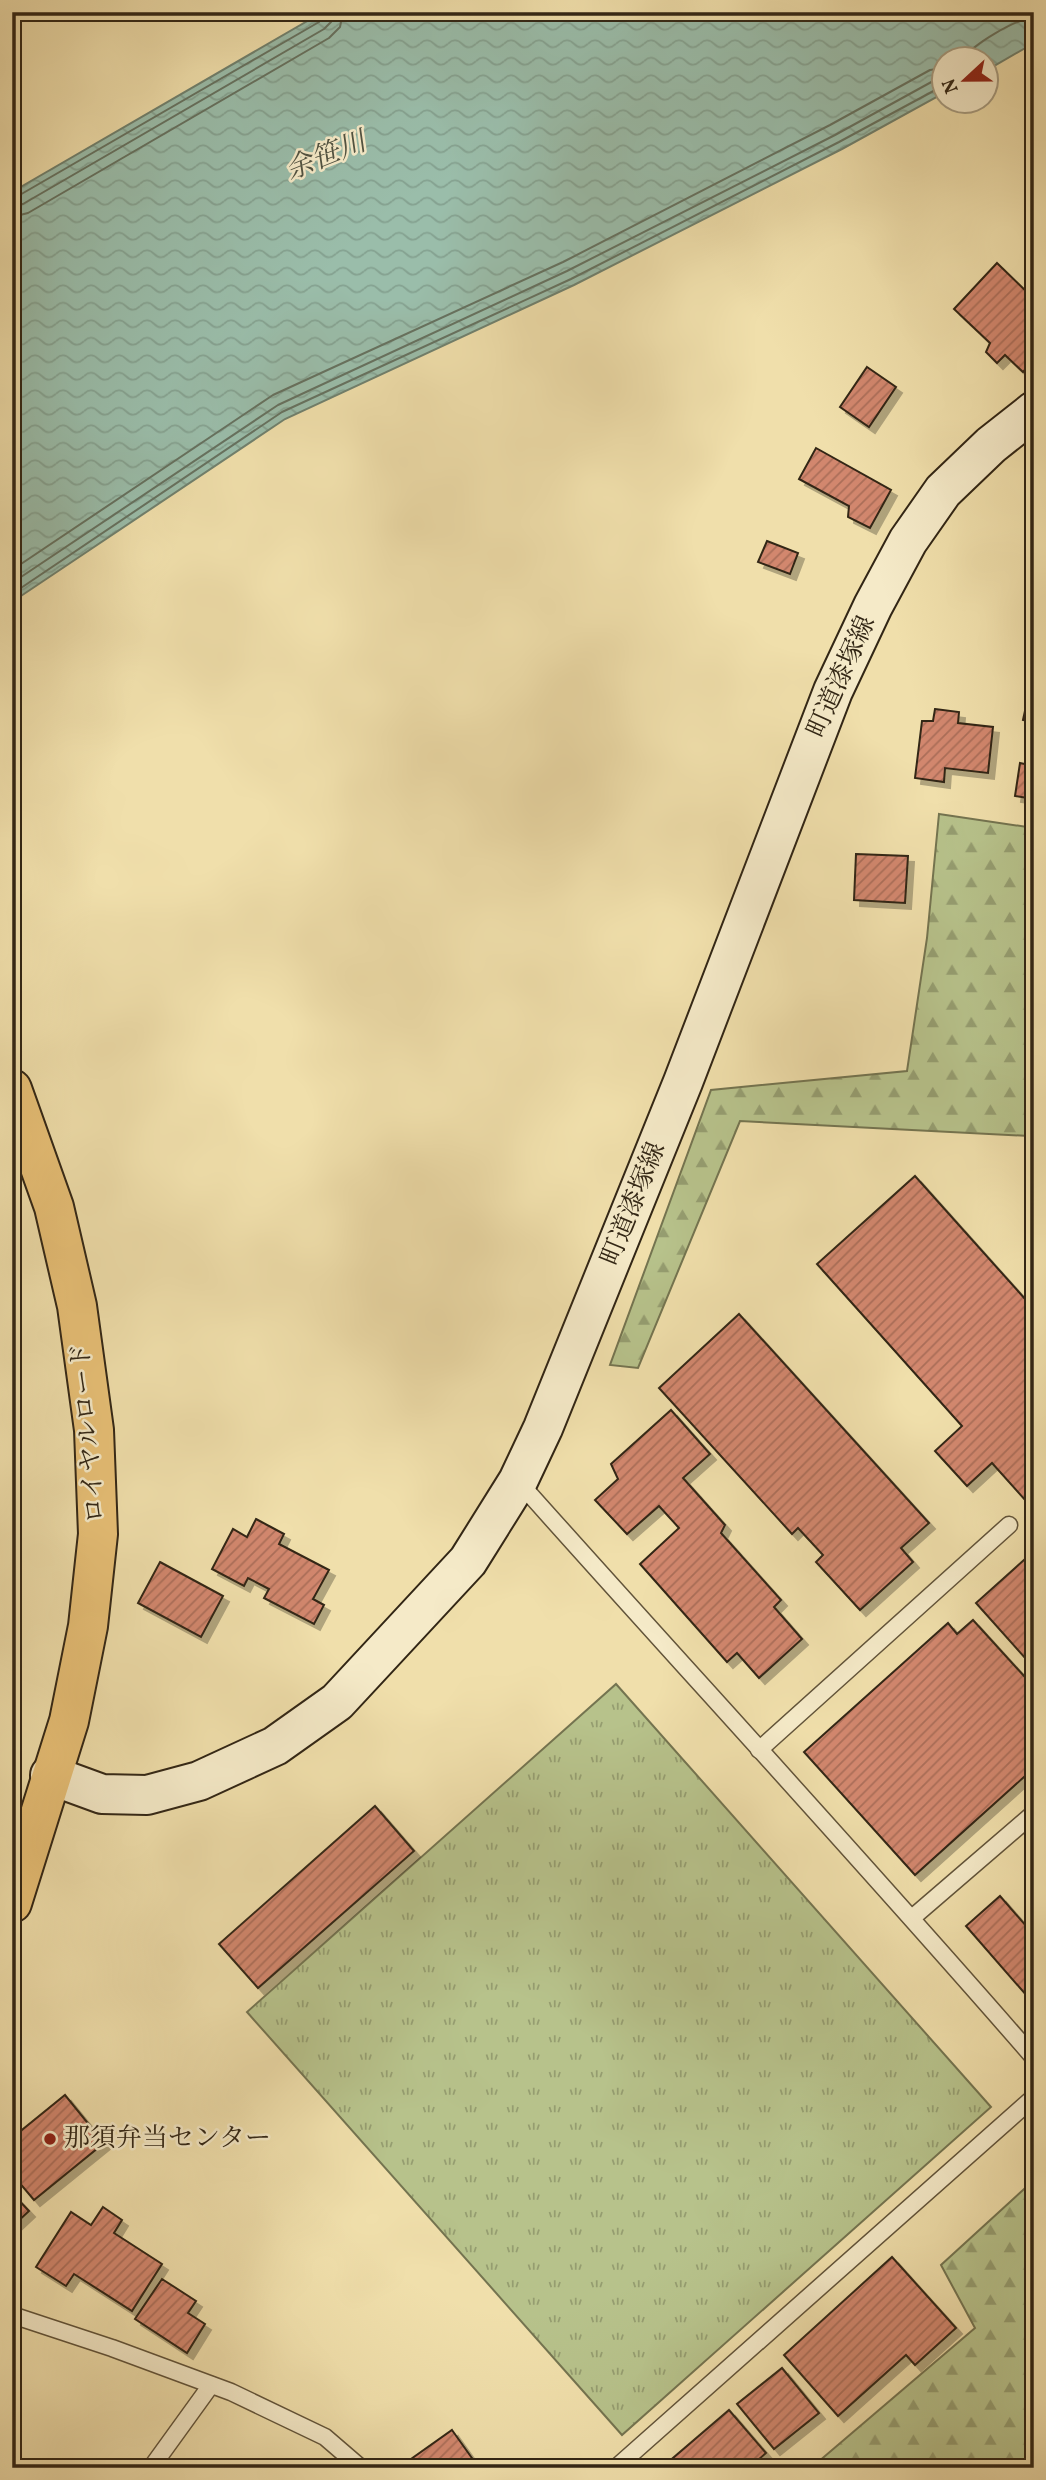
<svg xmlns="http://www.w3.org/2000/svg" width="1046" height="2480" font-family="Vollkorn,'Noto Serif JP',serif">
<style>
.grass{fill:url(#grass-tufts);stroke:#747450;stroke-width:2}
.forest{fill:url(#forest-firs);stroke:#747450;stroke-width:2}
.water{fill:url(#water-waves);stroke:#70816e;stroke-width:2}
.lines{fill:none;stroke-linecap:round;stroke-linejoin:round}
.shore{stroke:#667260;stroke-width:2}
.building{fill:url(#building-hatch);stroke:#322615;stroke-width:2;filter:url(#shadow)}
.lane-casing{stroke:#62543a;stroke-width:19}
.secondary-casing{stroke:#322615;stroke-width:42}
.primary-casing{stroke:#322615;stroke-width:42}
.lane{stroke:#f5eac8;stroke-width:16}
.secondary{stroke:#f5eac8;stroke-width:38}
.primary{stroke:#e8c076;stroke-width:38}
.poi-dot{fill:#8f2418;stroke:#f5eac8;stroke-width:2.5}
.labels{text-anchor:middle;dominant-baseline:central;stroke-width:5;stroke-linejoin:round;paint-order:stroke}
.street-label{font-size:26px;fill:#322615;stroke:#f5eac8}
.poi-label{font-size:26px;fill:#322615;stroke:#f5eac8;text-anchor:start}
.water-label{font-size:28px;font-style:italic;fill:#515342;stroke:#f5eac8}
</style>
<defs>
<pattern id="grass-tufts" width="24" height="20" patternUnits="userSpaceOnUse" patternTransform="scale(1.75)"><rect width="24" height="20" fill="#b7c28b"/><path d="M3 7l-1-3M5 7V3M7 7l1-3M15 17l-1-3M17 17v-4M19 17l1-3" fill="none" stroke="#959d70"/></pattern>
<pattern id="forest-firs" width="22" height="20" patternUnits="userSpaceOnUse" patternTransform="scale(1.75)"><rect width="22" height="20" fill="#b7c28b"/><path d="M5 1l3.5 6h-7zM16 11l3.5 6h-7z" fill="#959d70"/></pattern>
<pattern id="water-waves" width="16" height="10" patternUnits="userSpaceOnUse" patternTransform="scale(1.75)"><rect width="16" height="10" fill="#9abdaa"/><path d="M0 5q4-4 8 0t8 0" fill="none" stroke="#85a291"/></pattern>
<pattern id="building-hatch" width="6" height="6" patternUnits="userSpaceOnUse" patternTransform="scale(1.75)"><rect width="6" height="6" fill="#d2876e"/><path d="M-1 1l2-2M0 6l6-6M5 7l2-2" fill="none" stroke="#ab6e59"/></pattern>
<filter id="shadow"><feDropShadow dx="6" dy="6" stdDeviation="0" flood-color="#0004"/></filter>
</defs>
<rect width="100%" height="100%" fill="#f0dfab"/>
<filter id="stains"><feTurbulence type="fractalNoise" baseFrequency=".00286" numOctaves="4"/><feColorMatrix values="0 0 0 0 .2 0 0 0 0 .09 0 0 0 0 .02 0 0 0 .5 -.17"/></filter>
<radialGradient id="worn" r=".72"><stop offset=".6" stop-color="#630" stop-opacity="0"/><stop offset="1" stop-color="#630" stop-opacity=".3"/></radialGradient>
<polygon class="grass" points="616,1684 991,2107 622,2435 247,2012"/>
<g class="forest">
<polygon points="939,814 1034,828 1034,1144 1029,1136 740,1121 638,1368 610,1365 711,1090 907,1071 927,938"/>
<polygon points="1034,2180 1034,2468 811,2468 975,2328 941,2265"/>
</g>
<polygon class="water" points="323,12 1034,12 1034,43 987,70 986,60 944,60 944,93 842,149 574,285 285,419 12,602 12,192"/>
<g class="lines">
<g class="shore">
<path d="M963,60C971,45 1017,18 1034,18"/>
<polyline points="12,198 18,196 319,22 324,12"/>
<polyline points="12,206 23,204 324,29 331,22 333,12"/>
<polyline points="12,217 28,213 329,38 340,27 343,12"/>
<polyline points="12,570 273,395 563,262 830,125 930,70 944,68"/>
<polyline points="12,583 278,405 567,271 835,135 935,80 944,78"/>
<polyline points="12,594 282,412 571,279 839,142 939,88 944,87"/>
</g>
</g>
<g class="building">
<polygon points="997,263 1034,299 1034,360 1023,372 1005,355 997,363 986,352 990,343 954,309"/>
<polygon points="867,367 896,387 869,427 840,407"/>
<polygon points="816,448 891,490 870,528 848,517 849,506 799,479"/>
<polygon points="767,541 798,553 790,574 758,562"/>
<polygon points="1034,670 1034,722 1023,720"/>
<polygon points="935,709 959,712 958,723 993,727 988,773 945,768 944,782 915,778 922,721 933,721"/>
<polygon points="1020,763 1034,766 1034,799 1015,796"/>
<polygon points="856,854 908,856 905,903 854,900"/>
<polygon points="915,1176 1034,1309 1034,1510 992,1463 967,1486 935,1451 962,1426 817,1264"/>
<polygon points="739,1314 929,1523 901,1548 913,1562 860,1610 816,1562 823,1555 798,1528 792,1534 659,1388"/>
<polygon points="671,1410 710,1454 683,1478 725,1525 721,1533 781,1600 774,1607 802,1639 759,1678 737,1653 727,1662 640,1564 679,1528 659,1506 627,1534 595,1500 618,1479 611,1464"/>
<polygon points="256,1519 284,1534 279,1544 329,1570 313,1599 324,1605 314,1624 264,1598 269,1589 248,1578 244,1586 212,1569 233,1529 247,1537"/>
<polygon points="1034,1551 1034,1668 976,1603"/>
<polygon points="160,1562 223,1596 201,1637 138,1603"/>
<polygon points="973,1620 1034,1687 1034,1768 915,1875 804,1752 948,1623 957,1634"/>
<polygon points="375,1806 414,1851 258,1988 219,1944"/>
<polygon points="1000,1896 1034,1935 1034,2004 966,1926"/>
<polygon points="65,2095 104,2143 34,2200 12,2174 12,2138"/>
<polygon points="12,2193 29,2211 12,2227"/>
<polygon points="103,2207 122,2220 114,2233 162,2264 132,2311 74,2274 66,2286 36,2267 71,2212 91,2225"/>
<polygon points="892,2257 956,2328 915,2365 906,2355 838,2416 784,2355"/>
<polygon points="162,2279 196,2301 188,2313 205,2324 187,2353 135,2319"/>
<polygon points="782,2368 819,2413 774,2449 737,2404"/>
<polygon points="729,2410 766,2453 749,2468 669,2468 666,2464"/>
<polygon points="452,2430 479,2468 417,2468 411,2459"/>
</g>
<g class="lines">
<defs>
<g id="lane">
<path d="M518,1481C690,1674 865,1863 1034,2058"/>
<polyline points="759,1750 1009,1525"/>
<polyline points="912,1918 1034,1813"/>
<polyline points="12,2315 112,2348 231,2392 325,2437 361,2468"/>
<polyline points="619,2465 1034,2097"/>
<polyline points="151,2468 211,2385"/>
</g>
<polyline id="secondary" points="50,1775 102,1794 147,1795 199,1781 275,1746 337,1702 468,1561 518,1481 543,1428 683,1082 833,691 873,606 908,541 943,491 991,445 1034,411"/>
<polyline id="primary" points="12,1089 54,1207 77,1306 94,1430 98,1534 88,1626 69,1721 12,1903"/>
</defs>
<use href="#lane" class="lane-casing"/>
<use href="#secondary" class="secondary-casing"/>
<use href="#primary" class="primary-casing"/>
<use href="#lane" class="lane"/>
<use href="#secondary" class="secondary"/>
<use href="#primary" class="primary"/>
</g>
<circle class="poi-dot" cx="50" cy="2139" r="7"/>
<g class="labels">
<g class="street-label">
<text transform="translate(842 677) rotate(-66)">町道漆塚線</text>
<text transform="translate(634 1204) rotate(-68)">町道漆塚線</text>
<text transform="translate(89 1433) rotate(-95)">ロイヤルロード</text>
</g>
<g class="poi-label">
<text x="64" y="2139">那須弁当センター</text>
</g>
<g class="water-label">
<text transform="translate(326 157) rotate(-22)">余笹川</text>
</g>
</g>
<rect width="1046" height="2480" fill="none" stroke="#f0dfab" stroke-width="42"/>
<rect x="14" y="14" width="1018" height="2452" fill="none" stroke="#322615" stroke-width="3.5"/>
<rect x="21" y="21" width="1004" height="2438" fill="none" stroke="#322615" stroke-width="2"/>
<g transform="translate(965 80) rotate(248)"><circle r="33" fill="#f5eac8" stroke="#a79c80" stroke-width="2"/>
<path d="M0-5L12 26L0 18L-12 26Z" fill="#8f2418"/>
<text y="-10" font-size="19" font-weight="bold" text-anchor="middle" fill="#322615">N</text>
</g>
<rect width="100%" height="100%" filter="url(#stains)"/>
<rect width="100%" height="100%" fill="url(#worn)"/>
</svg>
